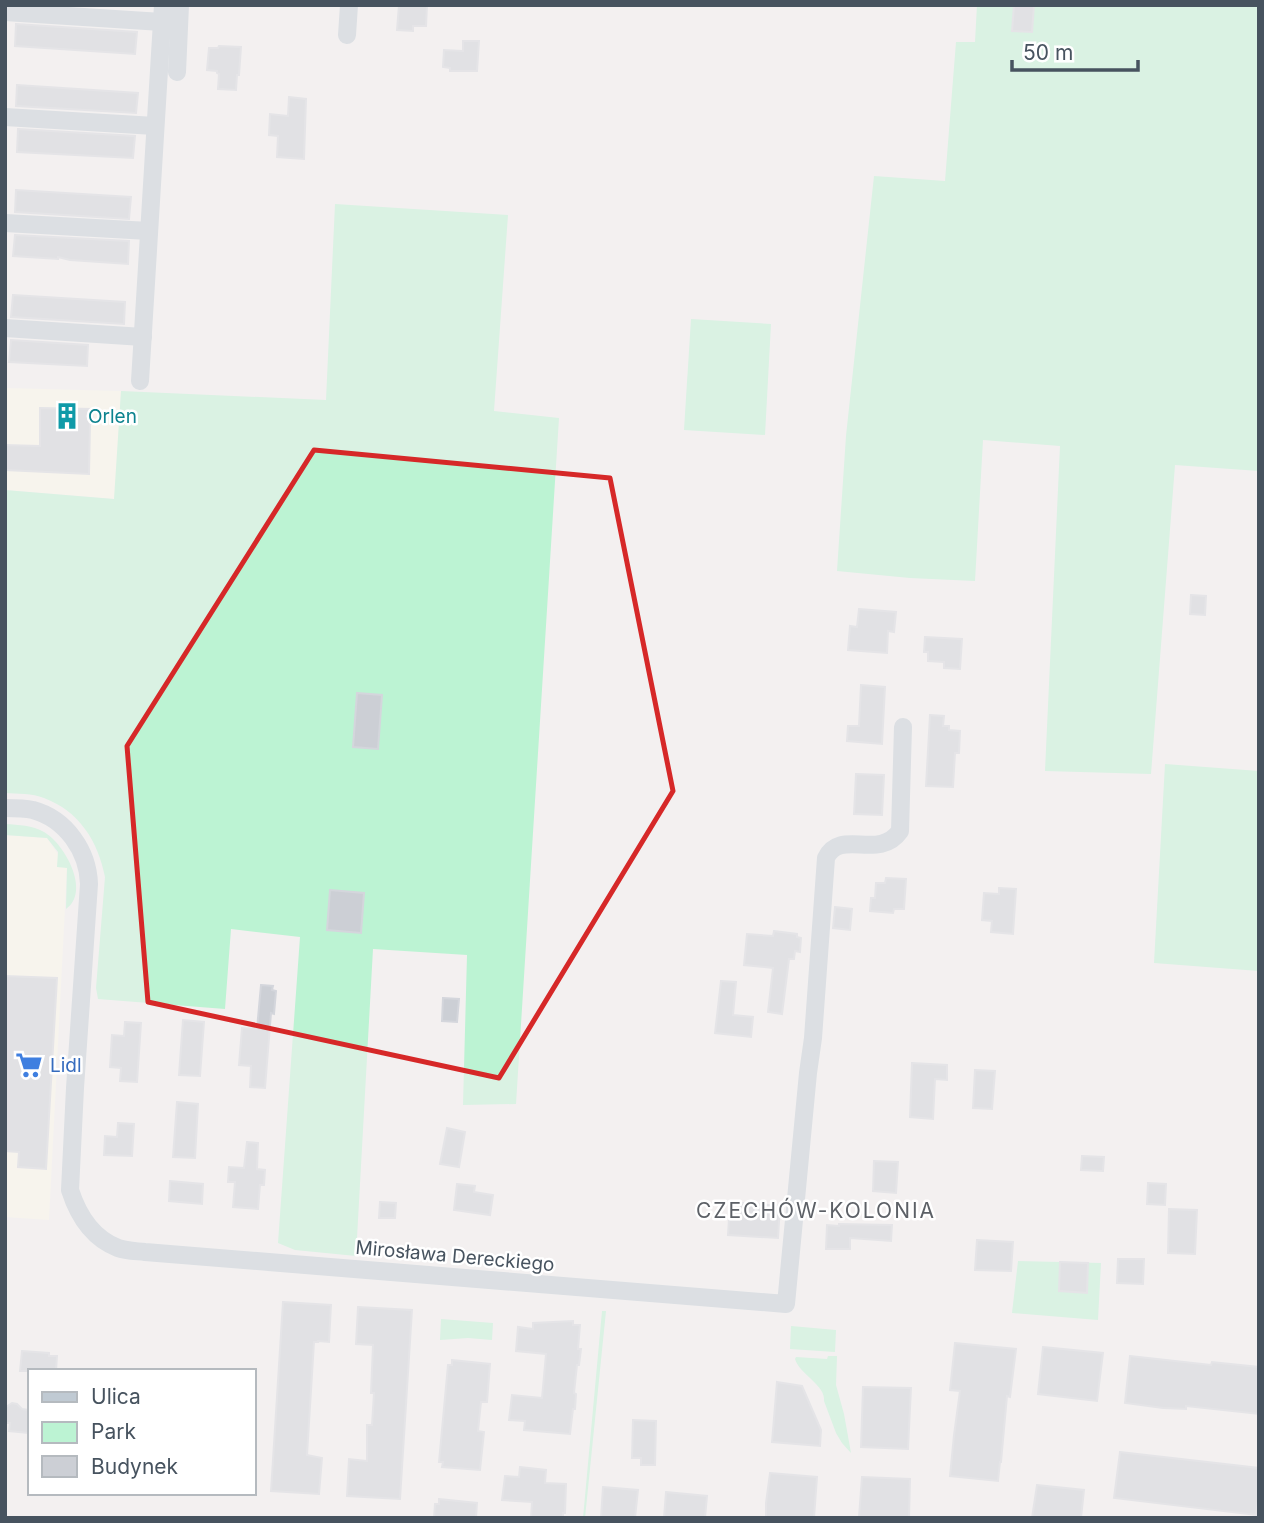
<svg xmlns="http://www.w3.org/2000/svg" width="1264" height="1523" font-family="Inter,sans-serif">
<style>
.commercial{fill:#fdf8e9}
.green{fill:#bcf3d3}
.building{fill:#cccfd5;stroke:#d4d6dc;stroke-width:2}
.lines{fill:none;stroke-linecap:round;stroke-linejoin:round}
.minor{stroke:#c0cad3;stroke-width:18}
.marked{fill:none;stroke:#d62828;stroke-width:5;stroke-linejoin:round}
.labels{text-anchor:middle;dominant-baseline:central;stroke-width:5;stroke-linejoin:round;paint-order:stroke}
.culture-label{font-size:19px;fill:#0d838f;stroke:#fff;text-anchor:start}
.shop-label{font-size:19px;fill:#366cbe;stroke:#fff;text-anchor:start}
.street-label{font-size:19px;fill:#47535f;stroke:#fff}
.neighbourhood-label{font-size:21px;letter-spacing:2px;fill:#5c6066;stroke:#fff}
</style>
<rect width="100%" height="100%" fill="#f3f0f0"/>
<g class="commercial">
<polygon points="5,388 121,391 115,499 5,490"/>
<polygon points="5,835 47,838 67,868 49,1220 5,1217"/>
</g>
<g class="green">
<polygon points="977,5 1259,5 1259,471 1175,465 1151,774 1045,771 1060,446 983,440 975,581 910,578 837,571 846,436 874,176 945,181 956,42 975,42"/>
<path d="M335,204L508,215L494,411L559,418L516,1104L463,1105L467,955L373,949L356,1256L295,1250L278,1243L300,937L231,929L225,1009L98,999L96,988L105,877C98,841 79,811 44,798C32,793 18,794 5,793V490L114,499L121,391L326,400Z"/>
<polygon points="691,319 771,324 765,435 684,430"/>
<polygon points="1165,764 1259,771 1259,971 1154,963"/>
<path d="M5,824C19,825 32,825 44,832C65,844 91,892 66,909L67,868L57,867L58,852L47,838L5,835Z"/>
<polygon points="1018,1261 1101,1263 1098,1320 1012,1313"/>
<polygon points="602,1311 606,1311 585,1518 583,1518"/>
<polygon points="441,1319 493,1323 492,1340 468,1338 440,1340"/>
<polygon points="791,1326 836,1330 835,1352 790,1349"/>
<path d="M828,1356H837L836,1385L844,1414L851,1453L842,1443L836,1433L824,1401C826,1385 800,1375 795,1359L796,1357L827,1359Z"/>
</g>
<g class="building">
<polygon points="399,5 427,5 426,26 413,26 413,31 397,30"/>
<polygon points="1014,5 1034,5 1032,32 1012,31"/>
<polygon points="16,24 137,32 135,54 15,46"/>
<polygon points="463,41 479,41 477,71 450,71 450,68 443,67 444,50 463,51"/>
<polygon points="219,46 241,47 239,75 237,75 236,90 218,89 219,74 217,73 217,71 207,70 209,48 218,48"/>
<polygon points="17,85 138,93 136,113 16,106"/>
<polygon points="289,97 306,99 304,159 277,157 278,136 269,135 270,114 288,116"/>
<polygon points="18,129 135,136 133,158 17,152"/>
<polygon points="16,190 131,197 129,219 15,212"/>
<polygon points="15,235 129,241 128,264 70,260 58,257 58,259 13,256"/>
<polygon points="13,295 125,302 124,324 11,317"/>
<polygon points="11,340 88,345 87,366 9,362"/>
<polygon points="40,408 93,409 93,424 90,424 89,474 5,470 5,445 40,446"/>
<polygon points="1191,595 1206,596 1205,615 1190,614"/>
<polygon points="859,609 896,612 894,632 888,631 887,653 848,650 850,626 857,627"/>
<polygon points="925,637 962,639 960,669 944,668 944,662 928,661 928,652 924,652"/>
<polygon points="861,685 885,687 882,744 847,741 848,726 859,726"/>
<polygon points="357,693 382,695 378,749 353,747"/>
<polygon points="930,715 944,716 943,726 949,726 949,730 960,731 959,753 955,753 953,787 926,786"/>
<polygon points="856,774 884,775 882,815 854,814"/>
<polygon points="886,878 906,879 904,909 894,909 893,913 870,911 871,898 875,898 876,883 885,883"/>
<polygon points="999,888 1016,889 1013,934 991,932 992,921 982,920 984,893 999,894"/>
<polygon points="330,890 364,893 361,933 327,930"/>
<polygon points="835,907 852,909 850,930 833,928"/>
<polygon points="774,931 797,934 797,937 801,938 800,952 795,951 794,959 789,959 782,1014 768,1012 773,968 744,965 747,934 773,936"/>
<polygon points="5,976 57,978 46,1169 18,1167 19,1152 5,1151"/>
<polygon points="721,981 736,982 733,1015 753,1017 751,1037 715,1033"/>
<polygon points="261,985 273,986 272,990 276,991 274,1014 271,1013 265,1088 250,1087 251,1066 239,1065 242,1028 257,1029"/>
<polygon points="443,998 459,999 457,1022 442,1021"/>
<polygon points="183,1020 204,1022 200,1076 179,1075"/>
<polygon points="125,1022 141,1023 137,1082 120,1081 121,1068 110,1067 112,1035 124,1036"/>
<polygon points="912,1063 947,1065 947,1080 935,1079 933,1119 910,1117"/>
<polygon points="975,1070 995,1071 992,1109 973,1108"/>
<polygon points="177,1102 198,1104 195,1158 173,1157"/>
<polygon points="118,1123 134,1124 132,1156 104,1155 105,1136 117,1137"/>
<polygon points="447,1128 465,1132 459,1167 440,1164"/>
<polygon points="247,1142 258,1143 257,1169 265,1170 264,1185 260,1185 258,1209 233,1207 235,1182 228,1182 229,1167 244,1168"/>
<polygon points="1082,1156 1104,1157 1103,1171 1081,1170"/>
<polygon points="874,1161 898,1162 896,1193 873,1191"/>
<polygon points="170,1181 203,1184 202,1204 169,1201"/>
<polygon points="1148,1183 1166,1184 1165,1205 1147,1204"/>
<polygon points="457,1184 475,1186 474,1192 493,1195 490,1215 454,1210"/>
<polygon points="380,1202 396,1203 395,1218 379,1218"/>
<polygon points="730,1202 780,1206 778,1238 728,1235"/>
<polygon points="1169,1209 1197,1210 1195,1254 1168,1253"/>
<polygon points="839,1224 892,1225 891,1241 850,1238 850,1249 826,1249 827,1225 839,1226"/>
<polygon points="977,1240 1013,1242 1011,1271 975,1270"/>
<polygon points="1118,1259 1144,1259 1143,1284 1117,1283"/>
<polygon points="1060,1262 1088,1263 1087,1293 1059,1291"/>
<polygon points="283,1302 331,1305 329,1342 318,1341 318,1342 314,1342 307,1455 322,1458 319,1494 271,1491"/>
<polygon points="358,1307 412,1310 400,1499 347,1496 349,1459 367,1461 367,1425 372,1425 374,1393 371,1393 373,1345 356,1344"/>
<polygon points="573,1321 573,1325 580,1325 578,1349 581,1349 579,1365 577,1365 574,1393 576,1394 575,1409 573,1409 570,1434 524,1430 525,1421 509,1420 512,1395 542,1398 546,1354 516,1351 518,1327 533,1329 533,1323"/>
<polygon points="955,1343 1016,1349 1010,1397 1007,1396 1001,1462 1000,1462 998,1481 950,1476 954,1435 960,1391 950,1390"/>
<polygon points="1043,1347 1103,1353 1097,1401 1038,1394"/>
<polygon points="22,1351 49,1353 49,1356 57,1356 56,1371 20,1371"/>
<polygon points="1130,1356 1211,1365 1212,1362 1259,1367 1259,1414 1186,1406 1186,1409 1163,1408 1125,1403"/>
<polygon points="452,1360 490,1364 487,1402 481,1402 478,1431 484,1432 480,1470 442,1467 443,1462 439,1462 448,1365 452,1365"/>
<polygon points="777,1382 802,1386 821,1430 820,1446 772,1442"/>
<polygon points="863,1387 911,1388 908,1449 861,1447"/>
<polygon points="12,1403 17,1404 22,1409 30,1410 28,1433 9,1431 10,1423 5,1423 6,1407"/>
<polygon points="633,1420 656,1421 655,1465 641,1465 641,1458 632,1458"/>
<polygon points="1120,1452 1259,1468 1259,1494 1256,1515 1114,1498"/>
<polygon points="520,1467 546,1470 545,1483 566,1484 565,1513 563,1513 563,1518 531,1518 532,1502 502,1500 505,1476 519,1477"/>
<polygon points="770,1473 817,1477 814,1518 766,1518 766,1503"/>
<polygon points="862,1477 910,1479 909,1518 859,1517"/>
<polygon points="1037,1485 1084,1490 1081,1518 1032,1518"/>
<polygon points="603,1487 638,1490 635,1518 601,1518"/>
<polygon points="666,1492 707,1496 705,1518 664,1518"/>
<polygon points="439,1499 477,1503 476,1518 434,1518 435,1504 439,1504"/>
</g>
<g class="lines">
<g class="minor">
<polyline points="5,12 162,22"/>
<polyline points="347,35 349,5"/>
<polyline points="177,72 180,5"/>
<polyline points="5,117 155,126"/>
<polyline points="5,223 149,231"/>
<polyline points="5,328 143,337"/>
<polyline points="140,381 163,5"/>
<path d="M5,808C14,808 24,808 33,810C66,819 88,851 89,884L75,1088L70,1190C78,1215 92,1238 118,1248C126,1251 136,1251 145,1252L786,1304L808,1073L813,1038L826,858C840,828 879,861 900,831L903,727"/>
</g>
</g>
<path d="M0 0H1264V1523H0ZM314,450L610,478L673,791L499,1078L148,1002L127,746Z" fill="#f3f0f0" fill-opacity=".55" fill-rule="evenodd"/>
<path class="marked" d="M314,450L610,478L673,791L499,1078L148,1002L127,746Z"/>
<defs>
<symbol id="building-bare" viewBox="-9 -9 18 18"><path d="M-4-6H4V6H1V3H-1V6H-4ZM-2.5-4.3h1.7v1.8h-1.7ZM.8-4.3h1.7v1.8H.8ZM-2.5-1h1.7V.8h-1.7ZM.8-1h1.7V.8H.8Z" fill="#0f9aa8" stroke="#fff" stroke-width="2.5" paint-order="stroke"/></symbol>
<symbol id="supermarket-bare" viewBox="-9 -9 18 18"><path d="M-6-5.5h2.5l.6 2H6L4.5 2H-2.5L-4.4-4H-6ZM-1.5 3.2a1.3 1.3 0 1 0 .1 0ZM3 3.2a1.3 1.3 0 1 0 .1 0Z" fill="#3f7fe0" stroke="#fff" stroke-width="2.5" paint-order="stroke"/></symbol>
</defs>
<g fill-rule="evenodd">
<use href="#building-bare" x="48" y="397" width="38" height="38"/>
<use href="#supermarket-bare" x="10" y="1046" width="38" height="38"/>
</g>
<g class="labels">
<g class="culture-label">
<text x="88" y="416">Orlen</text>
</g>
<g class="shop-label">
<text x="50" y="1065">Lidl</text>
</g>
<g class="street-label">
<text transform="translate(455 1256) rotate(5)">Mirosława Dereckiego</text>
</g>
<g class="neighbourhood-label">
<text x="816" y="1210">CZECHÓW-KOLONIA</text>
</g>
</g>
<rect width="1264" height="1523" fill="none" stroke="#47535f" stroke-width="14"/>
<rect x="28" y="1369" width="228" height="126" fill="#ffffff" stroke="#b5babf" stroke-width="2"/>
<rect x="42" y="1392" width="35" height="10" fill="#c0cad3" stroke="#b5babf" stroke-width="2"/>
<text x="91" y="1404" font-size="21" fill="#47535f">Ulica</text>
<rect x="42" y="1422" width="35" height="21" fill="#bcf3d3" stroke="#b5babf" stroke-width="2"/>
<text x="91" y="1439" font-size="21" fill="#47535f">Park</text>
<rect x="42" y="1456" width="35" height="21" fill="#cccfd5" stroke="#b5babf" stroke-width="2"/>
<text x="91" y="1474" font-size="21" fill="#47535f">Budynek</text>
<path d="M1012 60v10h126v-10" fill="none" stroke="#47535f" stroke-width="3.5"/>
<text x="1023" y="60" font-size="21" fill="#47535f" stroke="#ffffff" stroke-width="5" paint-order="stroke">50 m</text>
</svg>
